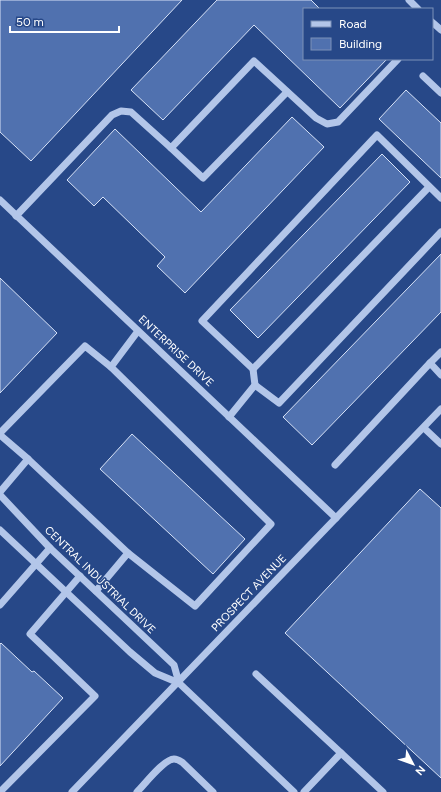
<svg xmlns="http://www.w3.org/2000/svg" width="441" height="792" font-family="Figtree,sans-serif">
<style>
.building{fill:#5071af;stroke:#d7e2f7}
.lines{fill:none;stroke-linecap:round;stroke-linejoin:round}
.minor{stroke:#b3c6e9;stroke-width:7}
.labels{text-anchor:middle;dominant-baseline:central;stroke-width:3;stroke-linejoin:round;paint-order:stroke}
.street-label{font-size:11px;fill:#fff;stroke:#274888}
</style>
<rect width="100%" height="100%" fill="#274888"/>
<g class="building">
<polygon points="0,0 182,0 31,161 0,132"/>
<polygon points="217,0 311,0 320,9 304,9 304,59 387,59 340,108 254,25 163,120 131,90"/>
<polygon points="406,90 441,123 441,178 379,119"/>
<polygon points="292,117 324,147 185,293 157,266 165,257 103,197 94,206 67,180 115,129 201,212"/>
<polygon points="382,154 410,182 258,338 230,310"/>
<polygon points="441,254 441,312 312,445 283,417"/>
<polygon points="0,278 57,333 0,393"/>
<polygon points="132,434 245,539 213,574 100,469"/>
<polygon points="420,489 441,508 441,778 285,633"/>
<polygon points="1,643 32,672 34,671 63,698 0,766 0,644"/>
</g>
<g class="lines">
<g class="minor">
<polyline points="409,0 418,9"/>
<polyline points="432,22 441,30"/>
<polyline points="423,76 441,93"/>
<polyline points="171,148 203,178 287,92"/>
<polyline points="0,200 336,518"/>
<polyline points="16,216 112,115 121,111 131,112 171,148 254,61 316,118 327,124 338,122 398,59"/>
<polyline points="441,352 430,363 441,375"/>
<polyline points="253,369 429,187"/>
<polyline points="255,385 279,403 441,232"/>
<polyline points="229,417 255,385 253,369 202,321 377,135 441,198"/>
<polyline points="424,428 441,444"/>
<polyline points="0,433 85,346 111,367"/>
<polyline points="0,435 28,459 128,553"/>
<polyline points="335,465 430,363"/>
<polyline points="0,492 28,459"/>
<polyline points="0,495 50,548 174,665 179,683"/>
<polyline points="0,530 130,652 155,673 179,683 294,792"/>
<polyline points="96,591 128,553 195,606 271,524 111,367 138,331"/>
<polyline points="0,605 50,548"/>
<polyline points="256,674 383,792"/>
<polyline points="0,792 95,696 30,634 80,576"/>
<polyline points="72,792 441,409"/>
<path d="M137,792C145,784 164,759 174,759C178,759 180,761 183,763L213,792"/>
<polyline points="304,792 341,753"/>
</g>
</g>
<g class="labels">
<g class="street-label">
<text transform="translate(176 351) rotate(43)">ENTERPRISE DRIVE</text>
<text transform="translate(100 580) rotate(44)">CENTRAL INDUSTRIAL DRIVE</text>
<text transform="translate(249 593) rotate(-46)">PROSPECT AVENUE</text>
</g>
</g>
<rect x="303" y="8" width="130" height="52" fill="#274888" stroke="#7d91b8"/>
<rect x="311" y="21" width="20" height="6" fill="#b3c6e9" stroke="#7d91b8"/>
<text x="339" y="28" font-size="12" fill="#ffffff">Road</text>
<rect x="311" y="38" width="20" height="12" fill="#5071af" stroke="#7d91b8"/>
<text x="339" y="48" font-size="12" fill="#ffffff">Building</text>
<g transform="translate(413 764) rotate(131)" stroke="#274888" stroke-width="3" paint-order="stroke">
<path d="M0-3L7 15L0 10L-7 15Z" fill="#ffffff"/>
<text y="-6" font-size="11" font-weight="bold" text-anchor="middle" fill="#ffffff">N</text>
</g>
<path d="M10 26v6h109v-6" fill="none" stroke="#ffffff" stroke-width="2"/>
<text x="16" y="26" font-size="12" fill="#ffffff" stroke="#274888" stroke-width="3" paint-order="stroke">50 m</text>
</svg>
